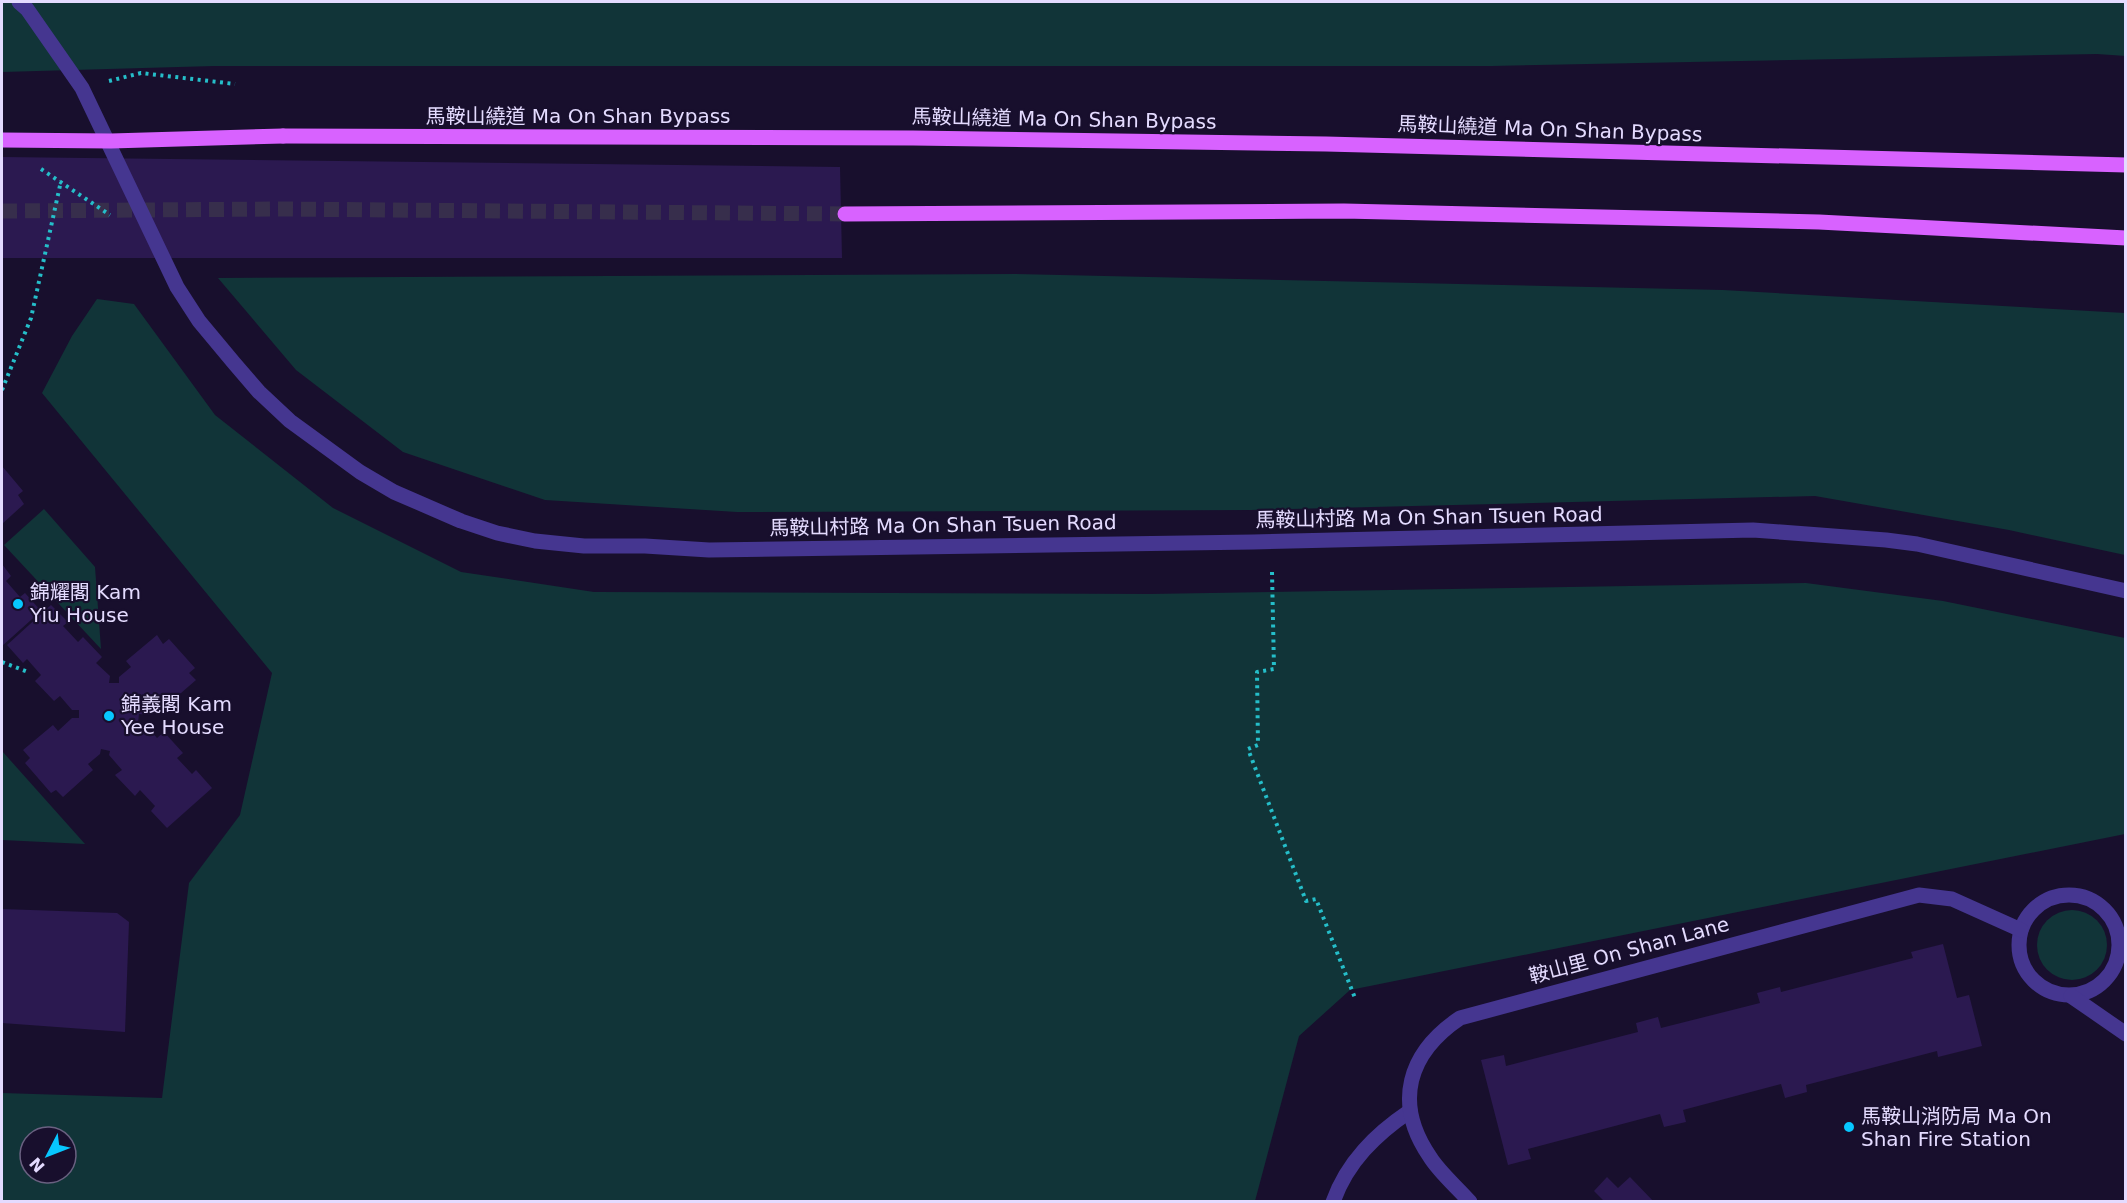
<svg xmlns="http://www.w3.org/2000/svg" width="2127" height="1203" font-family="'DejaVu Sans','Noto Sans TC',sans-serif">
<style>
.green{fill:#113438;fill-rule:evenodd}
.building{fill:#2b1950}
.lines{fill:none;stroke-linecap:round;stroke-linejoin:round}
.major-tunnel{stroke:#372e4c;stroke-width:15;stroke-dasharray:15 8;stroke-linecap:butt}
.path{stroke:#25bec9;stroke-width:4;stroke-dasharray:3 4.5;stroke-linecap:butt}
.minor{stroke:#453690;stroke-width:15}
.major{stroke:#d862ff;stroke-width:15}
.major-bridge{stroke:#d862ff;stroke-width:15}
.poi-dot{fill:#07c7ff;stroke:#180f2d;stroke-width:2}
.labels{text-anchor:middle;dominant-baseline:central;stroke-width:4.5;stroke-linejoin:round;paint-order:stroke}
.street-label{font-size:20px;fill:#e4dbff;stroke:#180f2d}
.poi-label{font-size:20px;fill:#e4dbff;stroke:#180f2d;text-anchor:start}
</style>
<rect width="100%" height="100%" fill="#180f2d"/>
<g class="green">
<polygon points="2,2 2125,2 2126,56 2097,54 1491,66 214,66 2,72"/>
<polygon points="1013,274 1723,290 2125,313 2125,555 2009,530 1815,496 1250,510 737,512 545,500 403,452 296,370 218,278"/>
<path d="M97,299L134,304L215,415L333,508L461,572L594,592L1150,594L1806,583L1943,601L2125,638V834L1350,990L1299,1036L1255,1201H2V1093L162,1098L189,883L240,815L272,673L42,393L72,336ZM30,1137H66V1173H30Z"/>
<polygon points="44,509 95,567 101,649 4,545"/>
<polygon points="2,751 85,844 2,840"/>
<circle cx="2072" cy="945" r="35"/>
</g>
<g class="building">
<polygon points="2,157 840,167 842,258 2,258"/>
<polygon points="2,466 23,491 18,495 24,504 2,524"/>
<polygon points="2,564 11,576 6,581 20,597 25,593 41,611 2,646"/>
<polygon points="51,605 68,622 63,626 78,642 83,637 102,657 96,663 110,676 109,683 119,683 119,677 131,667 126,661 157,635 163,644 169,639 195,668 189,673 196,680 166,706 163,702 149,715 139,714 138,723 145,724 157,738 164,732 183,753 177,758 192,774 196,770 212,788 167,828 151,811 155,806 140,790 135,796 115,775 122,770 109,755 110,751 101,749 100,754 88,764 93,770 63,797 56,790 51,793 25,763 30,758 23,750 53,725 58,731 72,718 79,718 79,710 72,710 60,696 54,701 35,681 41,675 27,659 23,663 7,645"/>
<polygon points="2,909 117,913 129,922 125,1032 2,1023"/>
<polygon points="1943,944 1957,998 1969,995 1982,1046 1938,1057 1937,1051 1806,1085 1807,1092 1785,1098 1781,1084 1683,1110 1686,1122 1664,1127 1660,1114 1528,1149 1531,1159 1508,1165 1481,1060 1504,1055 1506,1066 1638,1032 1636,1023 1658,1017 1661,1028 1760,1003 1757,993 1780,987 1781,992 1913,958 1911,952"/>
<polygon points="1607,1177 1618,1188 1630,1177 1654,1202 1605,1202 1594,1191"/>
</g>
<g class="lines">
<polyline class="major-tunnel" points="2,211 279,209 845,214"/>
<g class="path">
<polyline points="109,81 141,73 235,84"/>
<polyline points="41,169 110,215"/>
<polyline points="2,390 31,318 61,181"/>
<polyline points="1272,572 1274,669 1257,672 1258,745 1248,749 1306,901 1316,899 1355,998"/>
<polyline points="2,662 28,672"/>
</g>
<g class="minor">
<polyline points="19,2 27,9 82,88 177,287 199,321 234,363 259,392 290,421 360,472 394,492 461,521 497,533 535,541 584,546 645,546 709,550 1253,542 1753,530 1886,540 1917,544 2126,591"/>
<circle cx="2069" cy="945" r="50"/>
<polyline points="2071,996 2126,1034"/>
<path d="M1333,1202C1347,1162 1376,1134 1410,1111"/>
<path d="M1470,1202C1457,1187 1440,1173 1430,1157C1393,1103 1408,1053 1460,1018L1919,895L1952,899L2021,930"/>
</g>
<g class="major">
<polyline points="283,136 913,138 1326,144 2126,165"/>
<polyline points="845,214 1344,211 1819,222 2126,238"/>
</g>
<polyline class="major-bridge" points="2,140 111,141 283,136"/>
</g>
<g class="poi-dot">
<circle cx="18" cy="604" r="6"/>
<circle cx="109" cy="716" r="6"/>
<circle cx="1849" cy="1127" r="6"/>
</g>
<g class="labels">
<g class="street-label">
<text x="578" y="116">馬鞍山繞道 Ma On Shan Bypass</text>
<text transform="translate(1064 119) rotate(1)">馬鞍山繞道 Ma On Shan Bypass</text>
<text transform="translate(1550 129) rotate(2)">馬鞍山繞道 Ma On Shan Bypass</text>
<text transform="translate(1429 517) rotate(-1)">馬鞍山村路 Ma On Shan Tsuen Road</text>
<text transform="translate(943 525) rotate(-1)">馬鞍山村路 Ma On Shan Tsuen Road</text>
<text transform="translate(1629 950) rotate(-15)">鞍山里 On Shan Lane</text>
</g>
<g class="poi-label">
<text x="30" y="592">錦耀閣 Kam<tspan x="30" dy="23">Yiu House</tspan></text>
<text x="121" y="704">錦義閣 Kam<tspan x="121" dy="23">Yee House</tspan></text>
<text x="1861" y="1116">馬鞍山消防局 Ma On<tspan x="1861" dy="23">Shan Fire Station</tspan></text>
</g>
</g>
<rect width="2127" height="1203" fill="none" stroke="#e4dbff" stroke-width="6"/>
<g transform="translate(48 1155) rotate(228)"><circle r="28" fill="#180f2d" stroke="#6a6181" stroke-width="1.5"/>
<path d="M0-4.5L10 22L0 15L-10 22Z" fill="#07c7ff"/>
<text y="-9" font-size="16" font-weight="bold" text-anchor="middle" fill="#e4dbff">N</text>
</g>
</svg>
